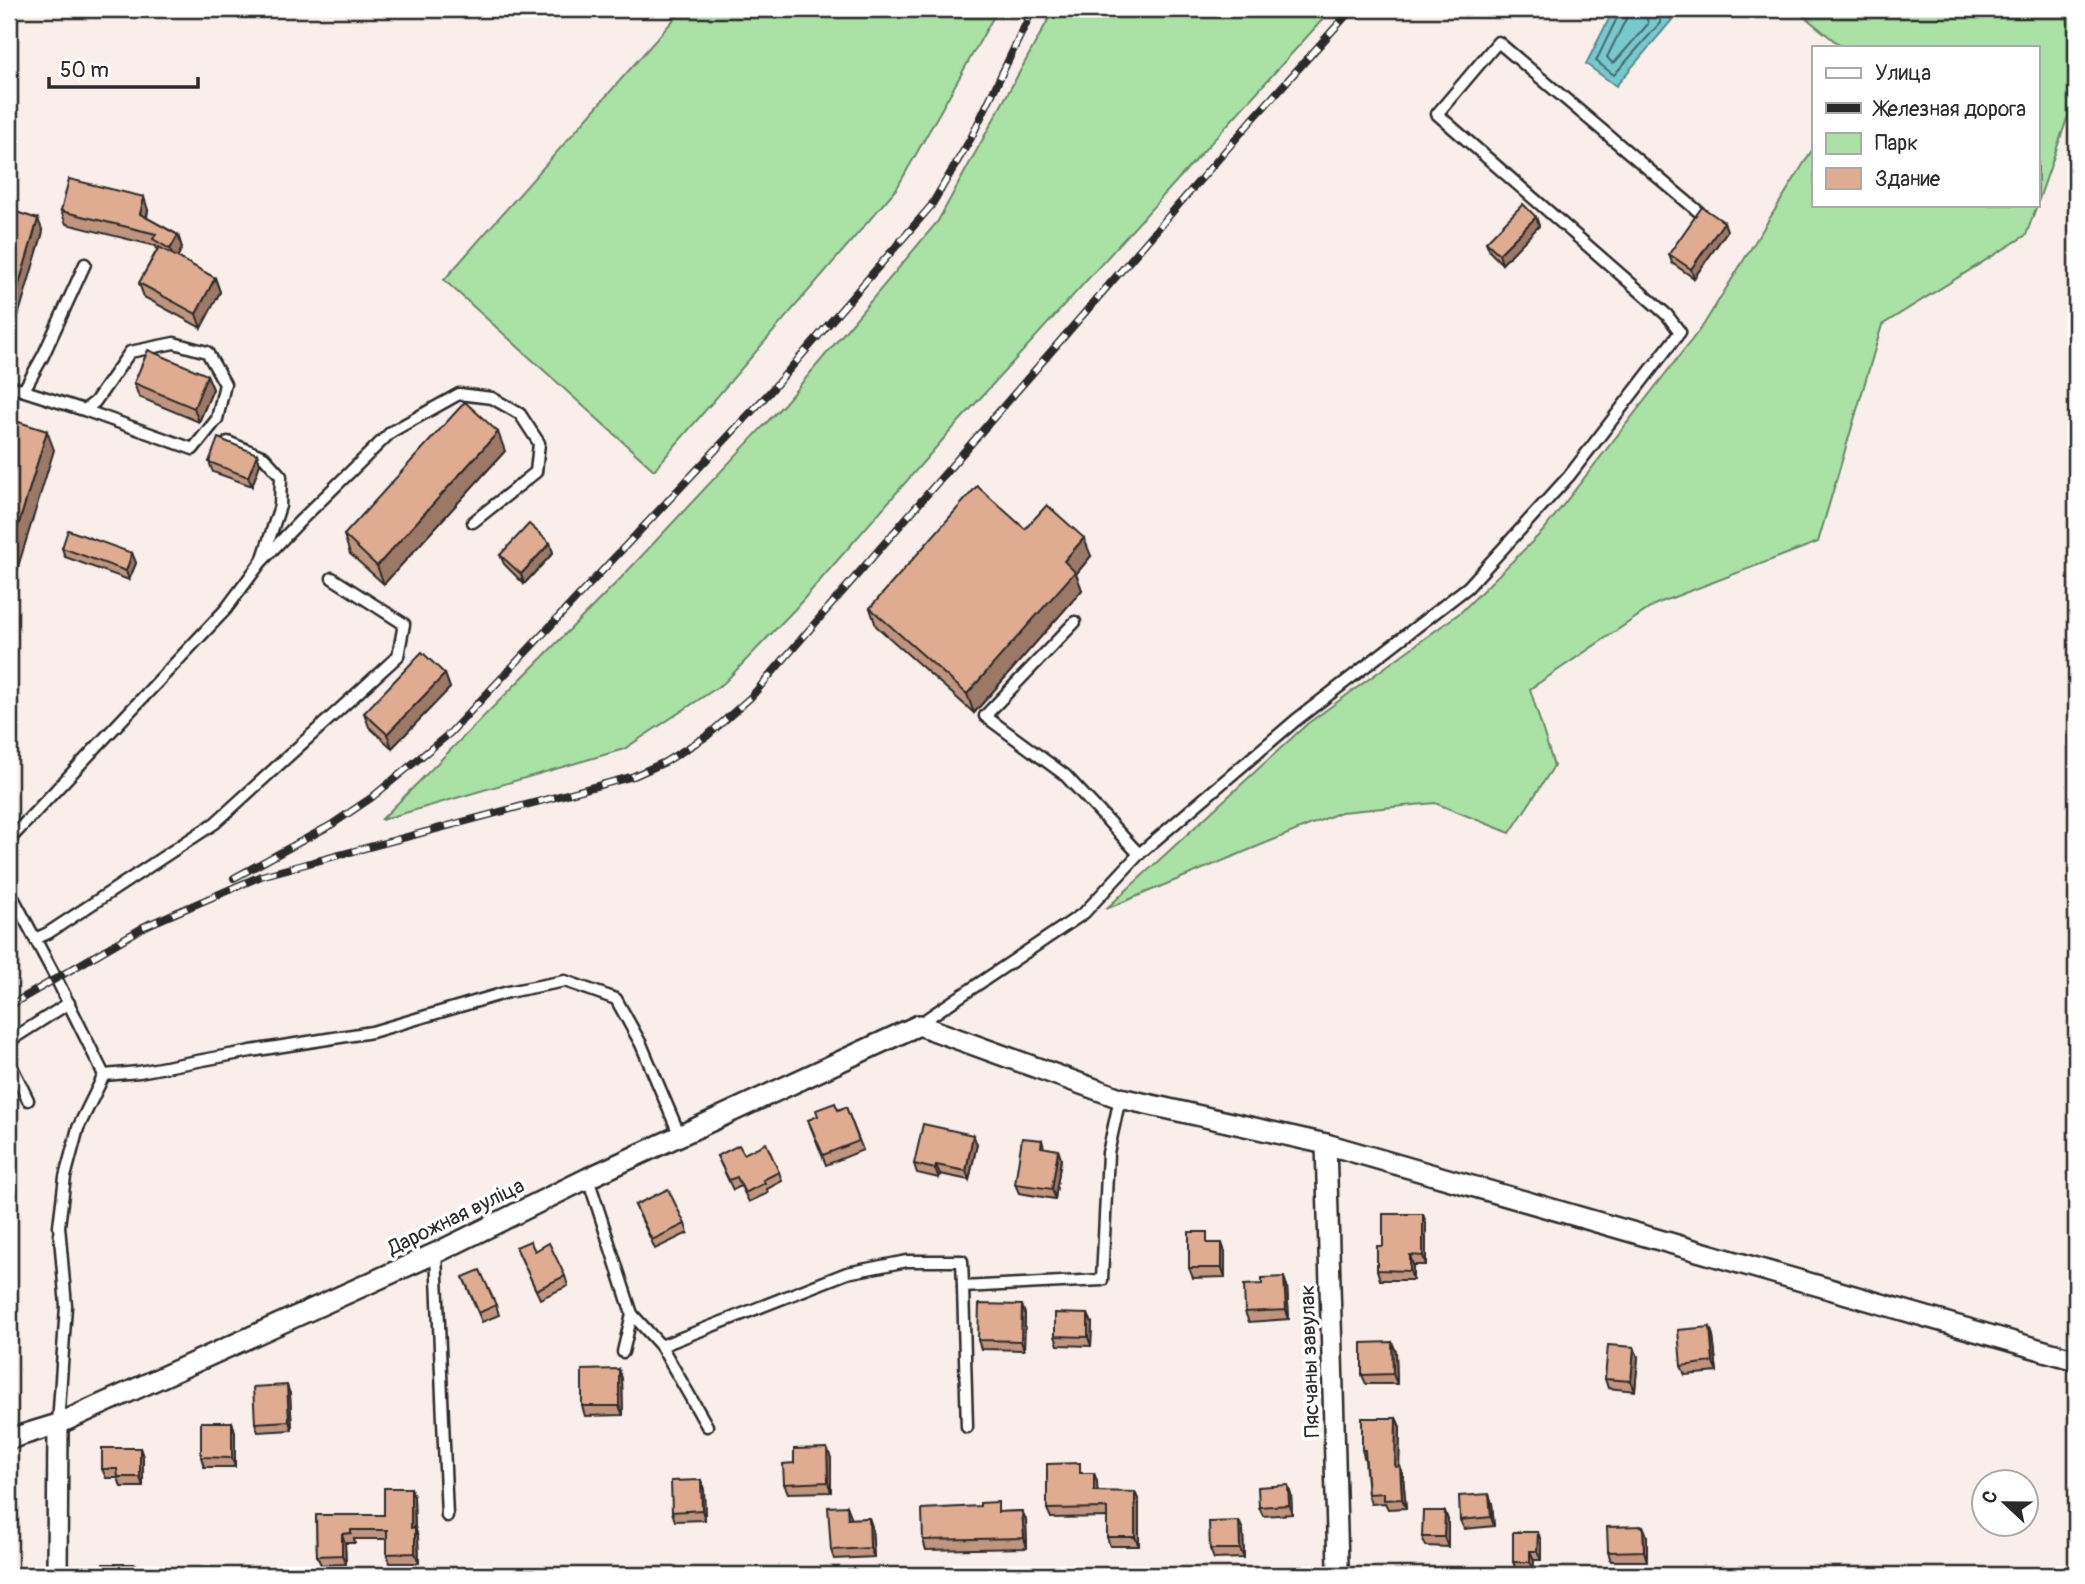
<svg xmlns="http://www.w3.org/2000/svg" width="2085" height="1584" font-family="Pangolin,sans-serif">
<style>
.green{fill:#aae1a5;stroke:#6a8668;stroke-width:2}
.water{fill:#77c9ce;stroke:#598a8d;stroke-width:2}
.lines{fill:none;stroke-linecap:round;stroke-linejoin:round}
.shore{stroke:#496a6c;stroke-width:2}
.lane-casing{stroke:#2b2b2b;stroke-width:15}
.street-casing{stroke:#2b2b2b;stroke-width:24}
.lane{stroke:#fff;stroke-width:10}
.street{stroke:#fff;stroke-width:19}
.rail-casing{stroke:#2b2b2b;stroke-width:8}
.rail{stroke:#fff;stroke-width:5;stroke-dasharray:16;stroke-linecap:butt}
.wall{fill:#c0947d;stroke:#2b2b2b;stroke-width:2}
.shaded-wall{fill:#9c7866;stroke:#2b2b2b;stroke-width:2}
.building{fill:#dfac91;stroke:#2b2b2b;stroke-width:2}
.labels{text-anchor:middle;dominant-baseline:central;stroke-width:7;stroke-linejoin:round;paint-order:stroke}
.street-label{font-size:21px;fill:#2b2b2b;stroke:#fff}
</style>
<rect width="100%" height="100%" fill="#f9eee9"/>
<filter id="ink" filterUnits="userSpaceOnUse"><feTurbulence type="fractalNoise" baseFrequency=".0143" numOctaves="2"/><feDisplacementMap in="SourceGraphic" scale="14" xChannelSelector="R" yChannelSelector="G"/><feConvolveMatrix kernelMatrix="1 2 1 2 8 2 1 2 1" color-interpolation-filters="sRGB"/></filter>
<g filter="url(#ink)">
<g class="green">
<polygon points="683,9 998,9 897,188 654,470 444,280"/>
<polygon points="1054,9 1332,9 946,436 795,609 724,683 624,749 381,820 621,578 785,403 938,221"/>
<polygon points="1795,9 2076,9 2076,93 2038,202 2038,47 1842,47"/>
<polygon points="1814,147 1814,205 2037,205 2026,235 1882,325 1818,542 1656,604 1530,689 1554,766 1510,833 1435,803 1341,812 1106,909 1307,724 1461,612 1543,531 1704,324"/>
</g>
<polygon class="water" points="1614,9 1657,9 1672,20 1616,86 1586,64"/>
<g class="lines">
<g class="shore">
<polyline points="1620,9 1619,14 1596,61 1614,75 1660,23 1660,20 1655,15 1654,9"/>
<polyline points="1628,9 1627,17 1607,57 1612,63 1615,62 1648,24 1645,9"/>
</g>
<defs>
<g id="lane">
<polyline points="9,386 84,410 193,449 217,419 225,384 207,352 174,343 130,352 95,402 84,410"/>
<polyline points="24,390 43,356 85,264"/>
<polyline points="228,442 264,457 281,476 280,506 263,558"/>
<polyline points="1075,622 985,716 1065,775 1139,854"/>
<polyline points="9,840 226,609 261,562 301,520 391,432 459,394 492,398 520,414 539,443 536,472 473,522"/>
<polyline points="9,890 56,978 104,1075 78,1128 65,1177 59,1226 66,1306 58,1424"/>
<polyline points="35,939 48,933 215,823 398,656 404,624 332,578"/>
<polyline points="919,1024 1084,913 1139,854 1296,720 1468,587 1569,476 1680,332 1667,315 1437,114 1498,42 1699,212"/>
<polyline points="9,1041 69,1003"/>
<polyline points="9,1061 28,1100"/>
<polyline points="104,1075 139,1072 251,1051 372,1032 508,992 565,981 616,999 641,1044 680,1136"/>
<polyline points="588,1178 632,1314 661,1346 707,1426"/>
<polyline points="436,1253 447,1516"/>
<polyline points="963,1287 967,1427"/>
<polyline points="661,1346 847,1273 907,1261 962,1261 963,1287 1102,1280 1108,1153 1120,1098"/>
<polyline points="623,1352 632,1314"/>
</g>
<g id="street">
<polyline points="1326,1144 1338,1566 1336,1575"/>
<polyline points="9,1439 58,1424 436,1253 588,1178 919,1025 1120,1098 1326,1144 2076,1360"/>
<polyline points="57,1575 58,1424"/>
</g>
</defs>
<use href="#lane" class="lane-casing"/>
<use href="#street" class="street-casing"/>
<use href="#lane" class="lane"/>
<use href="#street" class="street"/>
<defs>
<g id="rail">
<polyline points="234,878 331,825 371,798 450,733 769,393 931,206 971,138 1033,9"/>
<polyline points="143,927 261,876 634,776 665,762 707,736 751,697 1253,119 1352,9"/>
<polyline points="9,1006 151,923"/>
</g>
</defs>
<use href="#rail" class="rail-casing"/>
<use href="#rail" class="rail"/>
</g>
<g class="wall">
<polygon points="148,210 147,218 178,235 182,248 177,257 215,278 220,292 201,328 144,297 139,283 157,250 156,246 66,224 61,211"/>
<polygon points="1536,217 1539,226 1502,264 1490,252 1486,242"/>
<polygon points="1724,222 1727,231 1694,278 1672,263 1669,254"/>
<polygon points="207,375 213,389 199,422 139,397 134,383"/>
<polygon points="505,451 384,584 350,554 344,535"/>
<polygon points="257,454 260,464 252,486 213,472 209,462"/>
<polygon points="1025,529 1091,556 1076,574 1082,590 974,713 876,626 870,608"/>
<polygon points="550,543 553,553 524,584 504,564 500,555"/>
<polygon points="62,548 132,553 136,563 129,580 65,557"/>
<polygon points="445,674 450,688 392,748 369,727 364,713"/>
<polygon points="9,944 15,959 9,962"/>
<polygon points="846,1107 863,1150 826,1165 808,1120"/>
<polygon points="1042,1140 1044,1148 1058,1150 1061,1159 1055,1199 1019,1193 1015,1184"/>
<polygon points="977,1144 969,1180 940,1174 939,1178 917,1173 914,1164"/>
<polygon points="744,1154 779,1172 782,1181 767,1189 768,1193 749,1202 741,1186 733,1190 717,1156"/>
<polygon points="635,1205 685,1224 688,1233 655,1249"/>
<polygon points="1426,1223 1426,1265 1413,1265 1413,1280 1380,1280 1377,1270"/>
<polygon points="1210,1243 1225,1252 1225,1277 1193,1278 1189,1268"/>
<polygon points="516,1247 535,1251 565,1276 568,1286 540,1299"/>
<polygon points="463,1277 496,1305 499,1315 482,1322"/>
<polygon points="1287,1286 1289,1319 1249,1322 1245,1312"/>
<polygon points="1025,1314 1024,1350 981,1349 978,1340"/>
<polygon points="1092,1323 1091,1346 1058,1345 1055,1336"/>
<polygon points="1710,1327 1713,1336 1717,1372 1685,1375 1681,1366"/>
<polygon points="1392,1342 1396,1352 1397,1384 1366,1384 1362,1375"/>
<polygon points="1638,1357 1635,1391 1608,1388 1605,1379"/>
<polygon points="619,1369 622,1379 623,1415 585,1416 582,1406"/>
<polygon points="290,1394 292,1430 258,1432 255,1423"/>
<polygon points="1396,1418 1400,1427 1399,1466 1403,1476 1406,1508 1388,1509 1385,1503 1371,1504 1368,1494 1365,1460 1362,1450"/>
<polygon points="232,1422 235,1432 235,1467 204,1467 201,1457"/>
<polygon points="140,1448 143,1457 143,1487 121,1487 118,1478 106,1478 102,1469"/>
<polygon points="831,1458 831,1492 788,1493 784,1484 794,1463"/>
<polygon points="1083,1473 1094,1473 1097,1482 1097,1491 1139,1501 1139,1546 1110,1546 1107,1537 1107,1517 1051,1518 1047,1509"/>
<polygon points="701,1480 704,1490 705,1520 675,1521 672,1512"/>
<polygon points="411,1488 414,1497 415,1527 418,1537 419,1563 390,1563 387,1554 387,1539 354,1539 355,1543 345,1543 346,1564 321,1565 317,1556 316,1515 384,1515"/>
<polygon points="1291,1494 1292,1514 1263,1516 1259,1507"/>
<polygon points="1492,1503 1494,1526 1464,1529 1460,1520"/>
<polygon points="847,1506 851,1519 869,1518 872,1527 874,1557 834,1559 831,1550"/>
<polygon points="1022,1511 1026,1520 1027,1548 926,1550 923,1540 1001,1512"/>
<polygon points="1448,1520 1448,1547 1426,1546 1422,1537"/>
<polygon points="1643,1526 1647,1536 1647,1561 1611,1561 1608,1552"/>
<polygon points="1243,1530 1244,1558 1214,1559 1210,1549"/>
<polygon points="1541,1541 1541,1560 1534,1560 1533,1571 1517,1571 1513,1562"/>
</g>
<g class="shaded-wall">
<polygon points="144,197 148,210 144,227 140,214"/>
<polygon points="1536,217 1539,226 1502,264 1499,254"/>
<polygon points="38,219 43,232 9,347 9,318"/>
<polygon points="1724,222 1727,231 1694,278 1691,269"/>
<polygon points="178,235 182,248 175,262 170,249"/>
<polygon points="215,278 220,292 201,328 196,314"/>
<polygon points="207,375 213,389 199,422 194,408"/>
<polygon points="47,431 54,450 9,596 9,556"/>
<polygon points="498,432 505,451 384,584 377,566"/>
<polygon points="257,454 260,464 252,486 248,477"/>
<polygon points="1084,538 1091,556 1076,574 1082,590 974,713 967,694 1064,561"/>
<polygon points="550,543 553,553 524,584 521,574"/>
<polygon points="132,553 136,563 129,580 126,571"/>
<polygon points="445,674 450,688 392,748 387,734"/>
<polygon points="973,1135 977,1144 969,1180 966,1171"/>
<polygon points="1058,1150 1061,1159 1055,1199 1052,1189"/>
<polygon points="936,1165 940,1174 939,1178 935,1169"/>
<polygon points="1423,1214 1426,1223 1426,1265 1423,1256"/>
<polygon points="1222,1243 1225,1252 1225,1277 1222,1268"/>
<polygon points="1410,1255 1413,1265 1413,1280 1410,1271"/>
<polygon points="1284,1277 1287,1286 1289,1319 1286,1310"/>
<polygon points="1022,1305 1025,1314 1024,1350 1021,1341"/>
<polygon points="1088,1314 1092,1323 1091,1346 1088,1337"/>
<polygon points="1710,1327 1713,1336 1717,1372 1713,1362"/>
<polygon points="1392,1342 1396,1352 1397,1384 1393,1374"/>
<polygon points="1634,1347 1638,1357 1635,1391 1631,1381"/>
<polygon points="619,1369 622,1379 623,1415 619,1406"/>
<polygon points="287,1385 290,1394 292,1430 289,1421"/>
<polygon points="1396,1418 1400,1427 1399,1476 1395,1467"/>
<polygon points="232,1422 235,1432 235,1467 232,1458"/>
<polygon points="140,1448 143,1457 143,1487 140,1477"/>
<polygon points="827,1448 831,1458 831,1492 828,1482"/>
<polygon points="1400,1466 1403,1476 1406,1508 1402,1499"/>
<polygon points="1094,1473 1097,1482 1098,1501 1094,1491"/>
<polygon points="701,1480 704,1490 705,1520 702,1510"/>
<polygon points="1288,1485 1291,1494 1292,1514 1289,1505"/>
<polygon points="411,1488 414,1497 415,1537 411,1528"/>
<polygon points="1135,1492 1139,1501 1139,1546 1135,1537"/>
<polygon points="1489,1494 1492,1503 1494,1526 1491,1517"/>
<polygon points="847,1506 851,1516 852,1528 848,1519"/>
<polygon points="1022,1511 1026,1520 1027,1548 1024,1538"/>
<polygon points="1445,1511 1448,1520 1448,1547 1444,1537"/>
<polygon points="869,1518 872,1527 874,1557 870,1548"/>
<polygon points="1239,1521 1243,1530 1244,1558 1240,1549"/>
<polygon points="1643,1526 1647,1536 1647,1561 1644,1551"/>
<polygon points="415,1527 418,1537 419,1563 415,1553"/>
<polygon points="1538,1532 1541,1541 1541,1560 1537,1551"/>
<polygon points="342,1534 345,1543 346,1564 342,1555"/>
<polygon points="1530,1551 1534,1560 1533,1571 1530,1562"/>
<polygon points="136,1564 139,1573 140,1575 136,1575"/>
</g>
<g class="building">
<polygon points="69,179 144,197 140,214 178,235 170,249 153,239 156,234 61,211"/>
<polygon points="1523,204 1536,217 1499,254 1486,242"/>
<polygon points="1702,207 1724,222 1691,269 1669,254"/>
<polygon points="13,211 38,219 9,318 9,226"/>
<polygon points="159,247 215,278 196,314 139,283"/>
<polygon points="148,350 207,375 194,408 134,383"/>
<polygon points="465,402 498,432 377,566 344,535"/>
<polygon points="9,419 47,431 9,556"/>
<polygon points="218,438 257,454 248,477 209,462"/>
<polygon points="977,486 1025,529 1047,505 1084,538 1064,561 1075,572 967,694 870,608"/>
<polygon points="529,524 550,543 521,574 500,555"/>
<polygon points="68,530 132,553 126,571 62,548"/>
<polygon points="422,652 445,674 387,734 364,713"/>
<polygon points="835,1103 838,1110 846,1107 859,1141 823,1155 808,1120 818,1116 816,1110"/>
<polygon points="923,1124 973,1135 966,1171 936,1165 935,1169 914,1164"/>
<polygon points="1022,1138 1042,1140 1041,1147 1058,1150 1052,1189 1015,1184"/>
<polygon points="766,1143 779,1172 763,1180 765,1183 745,1193 737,1177 729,1180 717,1156 739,1145 744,1154"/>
<polygon points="668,1189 685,1224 652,1240 635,1205"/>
<polygon points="1383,1214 1423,1214 1423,1256 1410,1255 1410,1271 1377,1270 1377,1246 1383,1246"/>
<polygon points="1189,1232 1207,1232 1207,1243 1222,1243 1222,1268 1189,1268"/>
<polygon points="530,1241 535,1251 549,1243 565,1276 536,1290 516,1247"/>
<polygon points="480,1270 496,1305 479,1313 463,1277"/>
<polygon points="1284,1277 1286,1310 1245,1312 1244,1285 1262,1284 1262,1278"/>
<polygon points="979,1304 1022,1305 1021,1341 978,1340"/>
<polygon points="1055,1313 1088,1314 1088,1337 1055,1336"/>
<polygon points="1710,1327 1713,1362 1681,1366 1678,1330"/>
<polygon points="1392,1342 1393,1374 1362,1375 1362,1343"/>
<polygon points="1608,1345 1634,1347 1631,1381 1605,1379"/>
<polygon points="619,1369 619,1406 582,1406 582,1370"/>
<polygon points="287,1385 289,1421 255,1423 253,1387"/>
<polygon points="1362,1418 1396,1418 1395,1467 1400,1466 1402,1499 1384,1500 1384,1493 1368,1494 1365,1450 1362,1450"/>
<polygon points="201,1422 232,1422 232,1458 201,1457"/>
<polygon points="102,1448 140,1448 140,1477 118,1477 117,1469 102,1469"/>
<polygon points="827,1448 828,1482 784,1484 783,1464 794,1463 794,1449"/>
<polygon points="1080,1463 1080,1473 1094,1473 1094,1491 1135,1492 1135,1537 1107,1537 1107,1508 1047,1509 1047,1464"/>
<polygon points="701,1480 702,1510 672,1512 671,1481"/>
<polygon points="1288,1485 1289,1505 1259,1507 1258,1487"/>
<polygon points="384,1488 411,1488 411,1528 415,1527 415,1553 387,1554 387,1530 351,1530 351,1533 342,1534 342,1555 317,1556 316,1515 384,1515"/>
<polygon points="1489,1494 1491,1517 1460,1520 1459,1496"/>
<polygon points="998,1502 998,1512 1022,1511 1024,1538 923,1540 922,1509 980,1506 980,1503"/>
<polygon points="847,1506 848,1519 869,1518 870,1548 831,1550 828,1507"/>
<polygon points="1423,1511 1445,1511 1444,1537 1422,1537"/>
<polygon points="1239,1521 1240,1549 1210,1549 1209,1522"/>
<polygon points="1643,1526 1644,1551 1608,1552 1607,1527"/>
<polygon points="1513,1532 1538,1532 1537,1551 1530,1551 1530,1562 1513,1562"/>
<rect x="103" y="1564" width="33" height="11"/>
</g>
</g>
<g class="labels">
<g class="street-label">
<text transform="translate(456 1217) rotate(-26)">Дарожная вуліца</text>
<text transform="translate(1310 1361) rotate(-92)">Пясчаны завулак</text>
</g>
</g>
<rect width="2085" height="1584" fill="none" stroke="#fff" stroke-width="35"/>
<rect x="18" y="18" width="2050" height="1549" fill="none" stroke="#2b2b2b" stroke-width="2.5" filter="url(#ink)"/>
<rect x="1812" y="46" width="228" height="161" fill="#ffffff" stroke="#aaaaaa" stroke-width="2"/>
<rect x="1826" y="68" width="35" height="10" fill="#ffffff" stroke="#aaaaaa" stroke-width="2"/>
<text x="1875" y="80" font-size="21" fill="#2b2b2b">Улица</text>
<rect x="1826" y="103" width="35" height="10" fill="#2b2b2b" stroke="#aaaaaa" stroke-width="2"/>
<text x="1875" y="116" font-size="21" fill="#2b2b2b">Железная дорога</text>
<rect x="1826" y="133" width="35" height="21" fill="#aae1a5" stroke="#aaaaaa" stroke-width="2"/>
<text x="1875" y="150" font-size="21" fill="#2b2b2b">Парк</text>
<rect x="1826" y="168" width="35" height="21" fill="#dfac91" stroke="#aaaaaa" stroke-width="2"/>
<text x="1875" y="186" font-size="21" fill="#2b2b2b">Здание</text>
<g transform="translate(2005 1503) rotate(292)"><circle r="33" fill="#ffffff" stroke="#aaaaaa" stroke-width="2"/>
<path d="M0-5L12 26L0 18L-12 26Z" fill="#2b2b2b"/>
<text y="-10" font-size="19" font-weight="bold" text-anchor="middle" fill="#2b2b2b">С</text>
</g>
<path d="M49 77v10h149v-10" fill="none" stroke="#2b2b2b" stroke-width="3.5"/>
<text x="60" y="77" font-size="21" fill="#2b2b2b" stroke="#ffffff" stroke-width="5" paint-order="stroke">50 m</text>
</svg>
